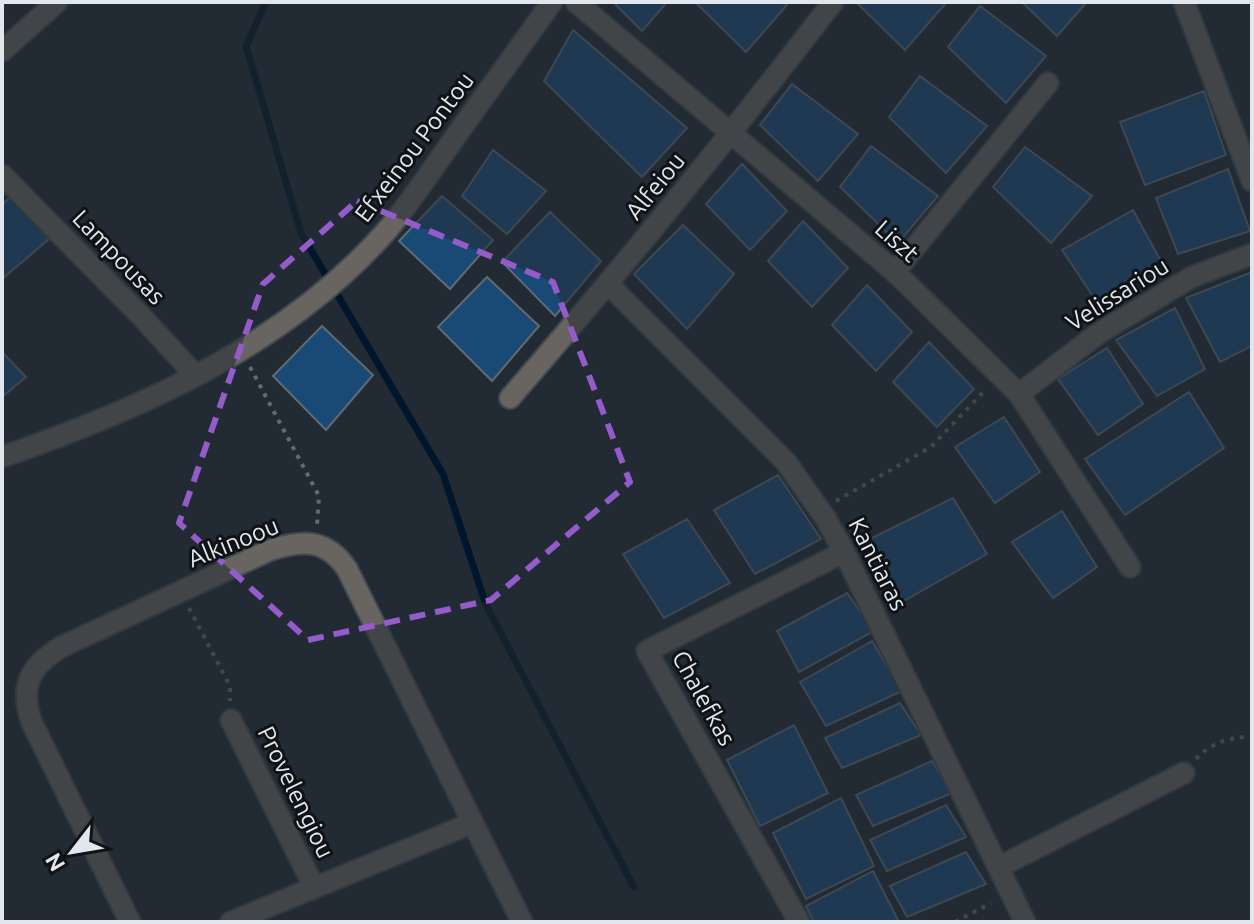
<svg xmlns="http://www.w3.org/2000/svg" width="1254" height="924" font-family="Ubuntu,sans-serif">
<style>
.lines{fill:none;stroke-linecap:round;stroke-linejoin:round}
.stream{stroke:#00162c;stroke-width:7}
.building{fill:#194a76;stroke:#606a74;stroke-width:2}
.minor-casing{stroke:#414951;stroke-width:24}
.path{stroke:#636b72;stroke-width:4;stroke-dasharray:4 6;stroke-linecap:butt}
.minor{stroke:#68645f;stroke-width:20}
.marked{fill:none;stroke:#945bca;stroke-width:6;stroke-dasharray:16 10;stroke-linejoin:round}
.labels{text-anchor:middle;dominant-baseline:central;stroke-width:6;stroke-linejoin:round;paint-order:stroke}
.street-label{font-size:24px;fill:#e1e7ec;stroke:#0f1316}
</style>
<rect width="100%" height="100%" fill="#222b33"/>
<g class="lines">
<polyline class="stream" points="266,2 246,46 301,233 443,474 486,605 634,887"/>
</g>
<g class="building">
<polygon points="613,2 667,2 642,31"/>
<polygon points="695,2 783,2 787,5 746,52"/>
<polygon points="856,2 945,2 946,3 905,50"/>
<polygon points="1022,2 1087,2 1057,36"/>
<polygon points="980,6 1046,56 1006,103 948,47"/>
<polygon points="573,30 687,128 642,177 544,81"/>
<polygon points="920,76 987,126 946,173 889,117"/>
<polygon points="792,84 858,134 818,181 760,125"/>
<polygon points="1204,91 1226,155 1145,185 1120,122"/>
<polygon points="871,146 938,196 898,243 840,187"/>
<polygon points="1025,147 1092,196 1051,243 993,187"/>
<polygon points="493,150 546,191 507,234 462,196"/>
<polygon points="742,164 787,211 750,250 706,204"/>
<polygon points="1228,169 1250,231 1178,254 1156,198"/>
<polygon points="442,196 493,240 450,289 399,241"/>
<polygon points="10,197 49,239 2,279 2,205"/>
<polygon points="1133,210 1162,263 1099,305 1062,250"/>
<polygon points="550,212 601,261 555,316 502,262"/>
<polygon points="803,221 848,268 812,307 768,261"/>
<polygon points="683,225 734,274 687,329 634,274"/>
<polygon points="1252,272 1252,346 1220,362 1186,298"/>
<polygon points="487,277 539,326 492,381 438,327"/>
<polygon points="867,285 912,332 876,371 832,325"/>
<polygon points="1175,308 1205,369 1157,396 1116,340"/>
<polygon points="322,326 373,375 326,430 273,376"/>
<polygon points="929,342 974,389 937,427 893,382"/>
<polygon points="1107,348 1143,404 1098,435 1058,379"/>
<polygon points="2,352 26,377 2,397"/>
<polygon points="1189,392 1224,448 1125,515 1085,459"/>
<polygon points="1004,417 1040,472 995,503 955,447"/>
<polygon points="778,475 821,539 755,574 714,510"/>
<polygon points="953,498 987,554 902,602 868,540"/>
<polygon points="1062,511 1097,567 1053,598 1012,542"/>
<polygon points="687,519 730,583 664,618 623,554"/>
<polygon points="847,593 874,631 799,672 777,631"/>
<polygon points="872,641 902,691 826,726 800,682"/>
<polygon points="900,703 921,735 842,768 825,738"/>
<polygon points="794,725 828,793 760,826 727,760"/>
<polygon points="932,761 952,793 873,826 856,795"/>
<polygon points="841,798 874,866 806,899 773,833"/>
<polygon points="946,805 966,837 887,871 870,840"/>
<polygon points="966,852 986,884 907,917 890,886"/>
<polygon points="873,871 899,922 814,922 806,906"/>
</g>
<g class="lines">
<defs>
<g id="minor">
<polyline points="576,2 895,272 1019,394 1130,567"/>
<polyline points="1184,2 1252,181"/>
<polyline points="2,51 57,2"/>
<polyline points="2,175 140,315 196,376"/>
<polyline points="895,272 1048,83"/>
<polyline points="608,284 786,462 826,519 844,552 1025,922"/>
<polyline points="1019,394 1099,333 1192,277 1252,254"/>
<path d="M510,398C622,269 729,137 833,2"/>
<path d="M2,457C144,408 288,344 389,228C412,200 432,170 453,140C486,94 519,48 552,2"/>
<polyline points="231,720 314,887"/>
<polyline points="999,867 1184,773"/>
<path d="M130,922L32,723C19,687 29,667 61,647L270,550C302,540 326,538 347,569L522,922"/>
<polyline points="231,922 472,823"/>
<polyline points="799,922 647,651 844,552"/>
</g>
</defs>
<use href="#minor" class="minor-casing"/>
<g class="path">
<polyline points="250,367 319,496 317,525"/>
<polyline points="836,501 931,447 985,390"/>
<polyline points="189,608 230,686 230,701"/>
<path d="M1196,759C1211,742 1230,738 1252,736"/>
<polyline points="955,922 991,903"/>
</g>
<use href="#minor" class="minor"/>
</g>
<path d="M0 0H1254V924H0ZM357,201L553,282L630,482L491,600L308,640L179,523L263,284Z" fill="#222b33" fill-opacity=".55" fill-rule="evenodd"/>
<path class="marked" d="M357,201L553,282L630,482L491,600L308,640L179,523L263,284Z"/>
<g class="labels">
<g class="street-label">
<text transform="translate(414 147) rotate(-53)">Efxeinou Pontou</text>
<text transform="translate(655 186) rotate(-51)">Alfeiou</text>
<text transform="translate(897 241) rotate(42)">Liszt</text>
<text transform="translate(119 257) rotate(46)">Lampousas</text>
<text transform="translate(1117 294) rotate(-32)">Velissariou</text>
<text transform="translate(233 542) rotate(-22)">Alkinoou</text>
<text transform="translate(878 564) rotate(63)">Kantiaras</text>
<text transform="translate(704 698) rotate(61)">Chalefkas</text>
<text transform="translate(296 792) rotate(64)">Provelengiou</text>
</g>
</g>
<rect width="1254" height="924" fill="none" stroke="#e1e7ec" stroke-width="8"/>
<g transform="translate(72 852) rotate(239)" stroke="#0f1316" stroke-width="6" paint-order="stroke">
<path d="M0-6L14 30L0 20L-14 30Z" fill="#e1e7ec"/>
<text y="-12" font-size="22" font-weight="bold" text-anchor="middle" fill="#e1e7ec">N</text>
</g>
</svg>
